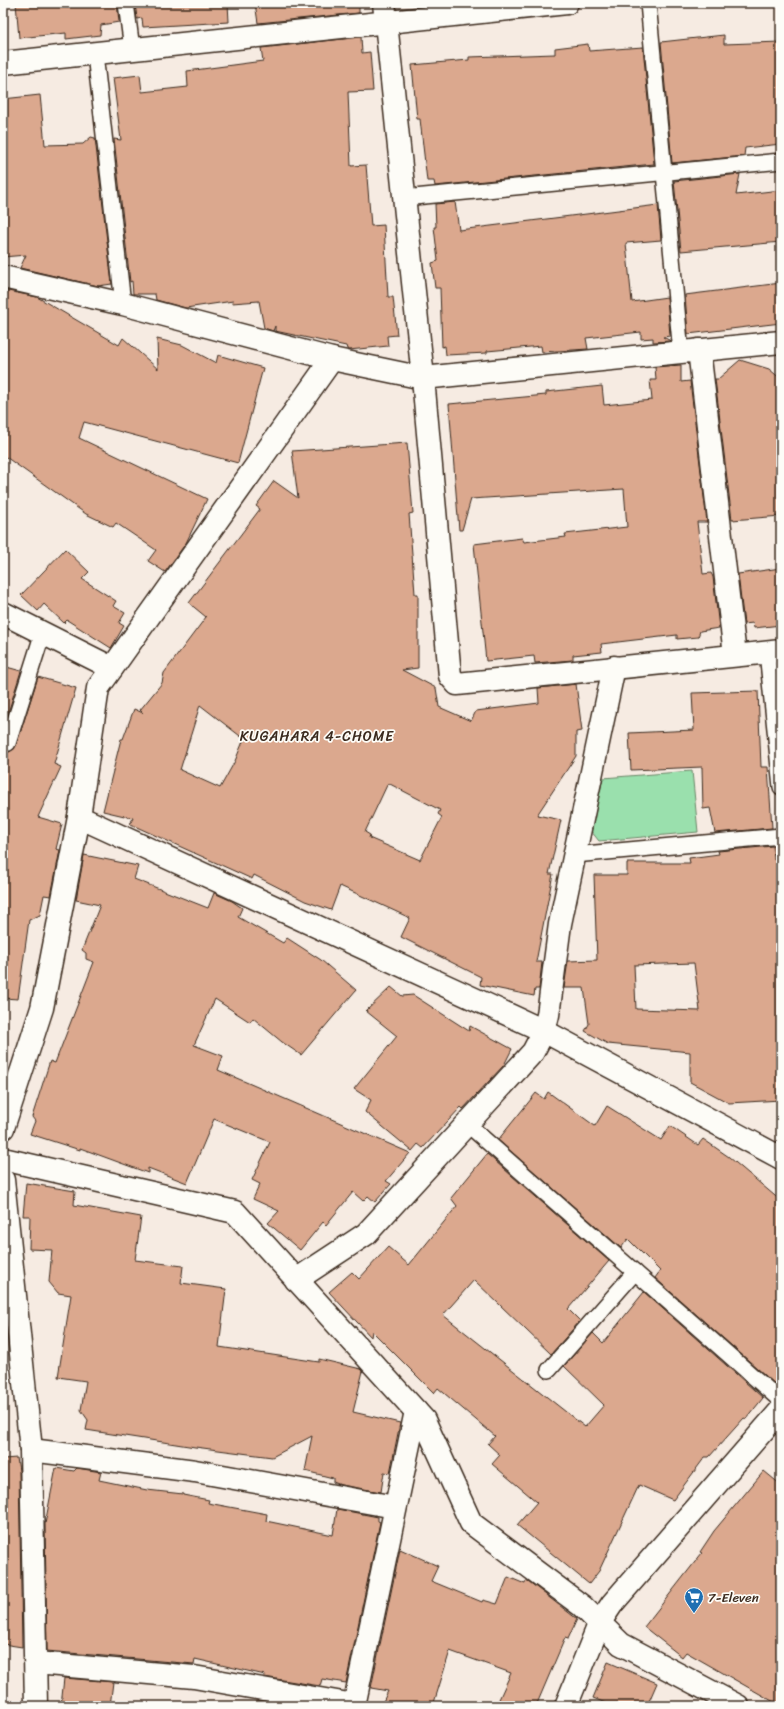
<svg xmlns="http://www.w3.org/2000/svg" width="784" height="1709" font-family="Sriracha,sans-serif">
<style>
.green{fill:#9ae0ad;stroke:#6a8566}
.building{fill:#dba88e;stroke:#3b2a1e;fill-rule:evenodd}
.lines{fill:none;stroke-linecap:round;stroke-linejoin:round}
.service-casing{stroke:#3b2a1e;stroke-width:18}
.minor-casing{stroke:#3b2a1e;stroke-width:25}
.tertiary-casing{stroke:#3b2a1e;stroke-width:25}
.service{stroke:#fdfcf7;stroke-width:15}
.minor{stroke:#fdfcf7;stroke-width:22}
.tertiary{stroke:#fdfcf7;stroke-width:22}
.labels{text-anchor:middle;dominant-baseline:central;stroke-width:3.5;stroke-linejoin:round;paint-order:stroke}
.poi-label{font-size:13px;fill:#3b2a1e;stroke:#fdfcf7;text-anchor:start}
.neighbourhood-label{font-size:14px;letter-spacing:1px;fill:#3b2a1e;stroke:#fdfcf7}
</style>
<rect width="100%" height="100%" fill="#f6ebe2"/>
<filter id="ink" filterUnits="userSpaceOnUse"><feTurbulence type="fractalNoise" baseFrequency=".025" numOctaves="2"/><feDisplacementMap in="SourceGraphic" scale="8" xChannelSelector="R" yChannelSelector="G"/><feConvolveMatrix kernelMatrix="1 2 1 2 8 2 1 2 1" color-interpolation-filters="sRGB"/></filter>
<g filter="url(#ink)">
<polygon class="green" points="692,771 698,832 599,841 591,831 603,778"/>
<g class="building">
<polygon points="16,3 117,3 119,22 101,25 100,35 66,39 66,33 19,38"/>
<polygon points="135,3 228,3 229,22 143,27 142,18 137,19"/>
<polygon points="255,3 359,3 359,13 258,23"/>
<polygon points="724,35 724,44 781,42 781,144 745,148 744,156 672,163 661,42"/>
<polygon points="361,37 362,53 370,52 373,91 348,92 351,166 366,165 371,226 384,225 388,297 393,297 397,335 387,336 388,346 349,350 347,349 346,346 275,331 275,326 273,331 264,328 259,301 232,303 233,301 186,308 156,300 155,294 133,294 132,281 130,282 114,139 121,140 113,78 140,75 142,92 188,87 187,71 263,61 261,48"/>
<polygon points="588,44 589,51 643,47 654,164 435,186 434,181 427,181 420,119 417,119 412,65 469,60 469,57 555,54 555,48"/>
<polygon points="40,95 45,145 83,144 91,137 95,138 112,284 98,286 20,268 26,255 3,257 3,99"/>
<polygon points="740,174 736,195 781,190 781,242 681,251 674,181"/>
<polygon points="455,202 459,230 658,205 661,240 626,243 632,302 667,297 670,336 663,337 671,341 653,342 653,338 641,339 641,332 586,338 588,349 542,352 541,346 487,351 487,353 446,355 445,346 442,347 440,288 435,288 432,263 438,261 434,227 436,227 435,204"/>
<polygon points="781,283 781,323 688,334 685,295"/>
<polygon points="8,291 37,297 119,345 123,338 158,369 157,339 182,345 216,363 218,355 263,368 238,463 84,422 79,438 207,499 186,543 165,572 148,561 156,550 116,523 113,527 86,514 3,455 3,301"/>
<polygon points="740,360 769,369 781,379 781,516 732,520 715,379 718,379"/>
<polygon points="681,365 681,382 690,381 707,522 697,522 703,574 711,573 713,577 719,628 700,631 698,637 677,639 677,635 601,644 602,652 573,655 573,660 535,663 534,656 486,661 474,544 522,538 524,542 566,537 565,534 627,527 624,489 471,499 462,530 459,530 449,404 546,395 546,392 602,386 604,405 652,400 650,380 656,380 655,367"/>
<path d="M407,443L413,513L409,514L415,594H418V668L402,670L436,688L439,707L471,721L476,711L539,703L538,688L576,684L582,731L576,732V756L537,815L561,820L549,874H553L536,962H542L539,989H535L534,996L480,985L481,977L401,937L410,918L340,886L331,910L305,901L254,875L252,879L130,824L133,818L103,811L121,739H123L134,709L143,713L140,710L162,683L164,673L206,617L189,603L260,509L256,506L274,481L298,498L292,451ZM200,705L244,739L235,761L220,788L180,770ZM388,783L440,810L438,814L442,817L420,860L369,838L370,835L365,832Z"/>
<polygon points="65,549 89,572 82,579 116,601 113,606 125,613 119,623 124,626 111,648 67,620 64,623 44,604 38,611 21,595"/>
<polygon points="781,568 781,625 754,628 753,623 744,624 738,574"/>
<polygon points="3,666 21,671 3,729"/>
<polygon points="38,677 76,688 54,764 61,767 38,817 62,824 56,849 60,850 51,896 44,895 40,915 29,920 18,999 3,998 3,750 10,752 16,746"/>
<polygon points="758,691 761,767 768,767 772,828 715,833 710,808 703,809 702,767 631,770 629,733 694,730 692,693"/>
<path d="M773,846L774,860L781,859V1100L729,1103L690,1082V1052L608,1044L585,1031L589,1024L584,988H564L568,961L597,960L594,875H627V863H690L689,858L719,854L718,851ZM694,963L700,1011L636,1009L634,965Z"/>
<polygon points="84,855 138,866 134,879 208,908 214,893 232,901 242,908 238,917 283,943 287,938 321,960 356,990 301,1055 282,1042 253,1018 250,1022 215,999 194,1045 223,1056 218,1070 410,1153 386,1181 391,1184 375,1202 368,1196 363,1201 353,1192 326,1225 323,1222 300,1250 268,1223 279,1211 253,1199 260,1184 252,1180 270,1142 214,1119 187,1183 148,1168 148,1173 80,1148 80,1150 30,1134 35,1121 32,1117 50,1061 55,1063 94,962 86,959 86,953 82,950 100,905 76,900"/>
<polygon points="391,987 402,996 413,995 469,1031 470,1026 512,1049 504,1065 463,1109 461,1107 423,1148 418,1144 412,1151 365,1112 371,1100 354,1089 397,1036 366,1011"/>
<polygon points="548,1092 595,1126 607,1106 661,1140 670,1126 698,1145 703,1139 729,1157 781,1201 781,1376 775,1384 655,1278 660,1271 628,1239 621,1248 498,1140 536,1093 544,1099"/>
<polygon points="487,1154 609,1261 568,1309 580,1321 551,1354 474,1280 443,1315 585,1427 604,1405 564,1366 593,1333 603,1343 644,1292 763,1398 746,1419 744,1418 709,1457 705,1457 673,1500 639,1485 599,1571 589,1584 517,1525 537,1502 492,1464 500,1455 488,1444 495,1436 438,1388 434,1393 372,1331 371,1337 329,1292 352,1272 359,1279 388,1247 409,1265 457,1206 451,1198"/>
<polygon points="26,1183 75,1191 74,1205 141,1217 135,1260 183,1266 181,1283 226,1289 219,1347 319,1362 319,1359 361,1369 363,1371 353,1412 400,1423 390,1473 384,1472 381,1492 341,1485 333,1482 333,1478 305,1471 312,1436 272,1457 195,1447 86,1430 88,1420 81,1410 86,1381 58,1377 71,1295 58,1293 49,1282 52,1250 29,1249 30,1216 23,1216"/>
<polygon points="17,1458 19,1471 22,1647 3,1644 3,1459"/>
<polygon points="56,1468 74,1471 77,1468 101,1472 99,1480 147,1490 183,1494 183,1495 209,1500 208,1503 267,1514 266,1521 333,1535 337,1509 378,1517 378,1521 380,1522 346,1683 322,1679 320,1686 264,1677 265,1675 195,1659 194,1664 47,1651 45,1524"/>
<polygon points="764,1471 781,1485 781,1706 686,1652 682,1657 644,1627 702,1553 700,1552 714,1531"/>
<polygon points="400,1549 438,1566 431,1581 482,1602 483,1600 497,1604 508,1577 525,1584 526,1581 528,1581 577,1619 568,1639 565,1638 536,1706 496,1706 511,1673 450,1651 433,1706 381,1706 388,1691 371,1688"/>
<polygon points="608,1662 657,1683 647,1706 613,1706 593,1698"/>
<polygon points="64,1678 113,1682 110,1706 61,1706"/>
</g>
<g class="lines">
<defs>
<g id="service">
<polyline points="126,3 132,49"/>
<polyline points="648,3 681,353"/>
<polyline points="95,54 123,304"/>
<polyline points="404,198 781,161"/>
<polyline points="767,652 781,787"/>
<polyline points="8,743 43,632"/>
<polyline points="574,855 781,836"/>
<polyline points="466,1123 781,1401"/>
<polyline points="549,1370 635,1272"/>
</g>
<g id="minor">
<polyline points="3,63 567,3"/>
<polyline points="3,277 123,304 332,359 423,378 781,342"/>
<polyline points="699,350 735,655"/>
<polyline points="3,613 112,668"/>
<polyline points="79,817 544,1031 781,1158"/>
<polyline points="3,1128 42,1008 79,817 98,688 332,359"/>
<polyline points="3,1159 235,1212 424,1420 471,1523 582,1606 621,1644 738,1706"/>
<polyline points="3,1180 31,1450 36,1706"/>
<polyline points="296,1280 366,1234 533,1052 544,1031 548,1015 560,924 614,667"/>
<polyline points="31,1450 195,1471 395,1507"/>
<polyline points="36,1663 194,1677 354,1705"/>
<polyline points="354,1706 416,1411"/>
</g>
<g id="tertiary">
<polyline points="384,3 423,378 450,676 457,684 781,651"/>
<polyline points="566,1706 600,1622 612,1604 781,1410"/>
</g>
</defs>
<use href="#service" class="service-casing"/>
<use href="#minor" class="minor-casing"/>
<use href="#tertiary" class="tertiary-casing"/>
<use href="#service" class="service"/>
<use href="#minor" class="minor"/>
<use href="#tertiary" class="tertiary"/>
</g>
</g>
<defs>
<symbol id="supermarket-pin" viewBox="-11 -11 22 30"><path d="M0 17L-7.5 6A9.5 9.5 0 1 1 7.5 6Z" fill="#1f6fb2" stroke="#fdfcf7"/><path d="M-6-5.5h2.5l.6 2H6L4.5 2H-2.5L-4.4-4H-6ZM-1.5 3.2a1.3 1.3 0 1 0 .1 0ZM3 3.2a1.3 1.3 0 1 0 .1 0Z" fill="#fff"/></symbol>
</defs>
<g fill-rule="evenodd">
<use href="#supermarket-pin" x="683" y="1586" width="22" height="30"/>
</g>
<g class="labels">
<g class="poi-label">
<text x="708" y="1597">7-Eleven</text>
</g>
<g class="neighbourhood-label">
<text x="317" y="736">KUGAHARA 4-CHOME</text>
</g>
</g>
<rect width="784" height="1709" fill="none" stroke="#fdfcf7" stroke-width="16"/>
<rect x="8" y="8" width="768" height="1693" fill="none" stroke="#3b2a1e" stroke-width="1.5" filter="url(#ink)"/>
</svg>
